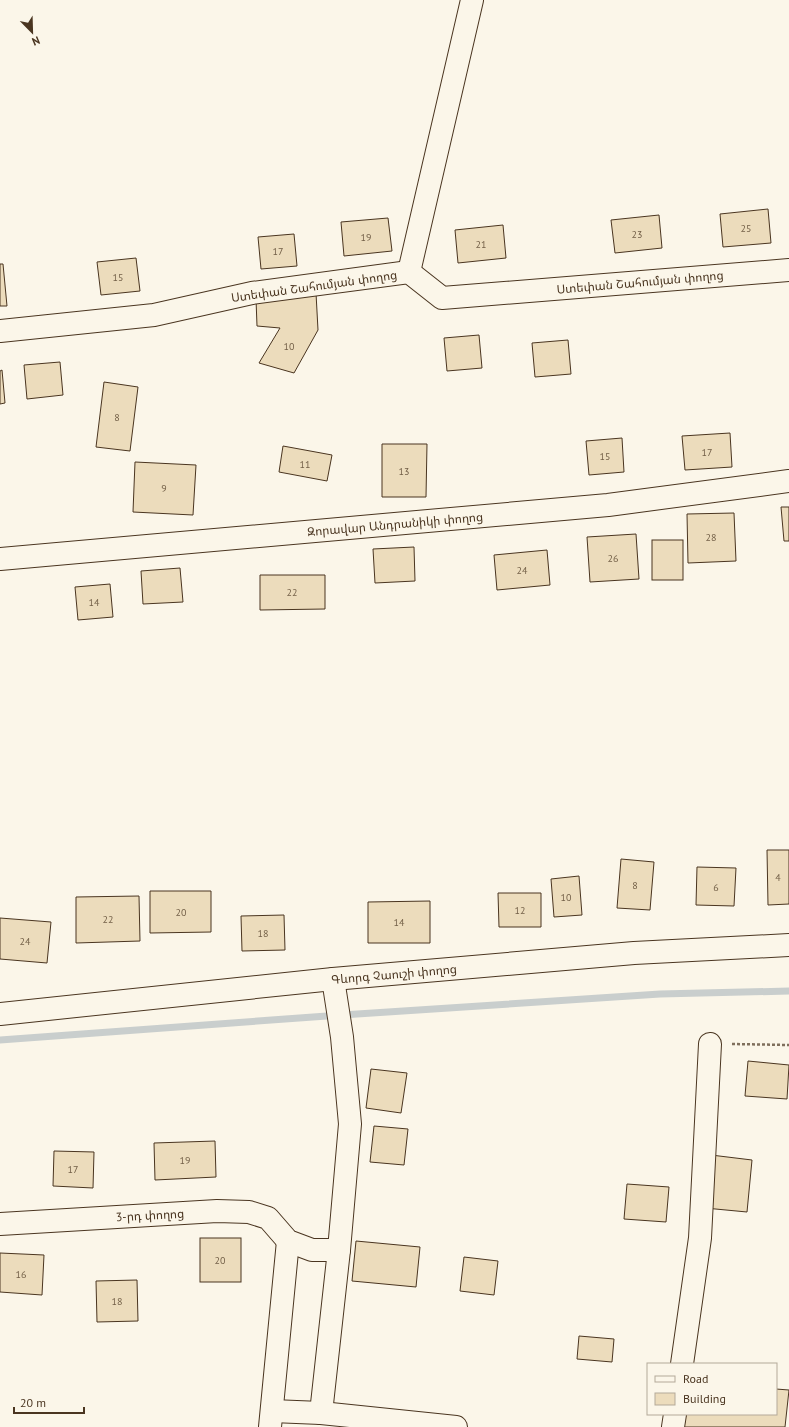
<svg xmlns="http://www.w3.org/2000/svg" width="789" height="1427" font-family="'PT Sans','Noto Sans Armenian',sans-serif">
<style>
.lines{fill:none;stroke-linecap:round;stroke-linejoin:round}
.stream{stroke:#c9cecd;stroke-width:7}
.building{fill:#ecdcbc;stroke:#4a3520}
.minor-casing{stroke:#4a3520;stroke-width:24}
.path{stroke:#7f6f5c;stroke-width:2.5;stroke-dasharray:3 2;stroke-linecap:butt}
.minor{stroke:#fbf6e9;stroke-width:22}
.labels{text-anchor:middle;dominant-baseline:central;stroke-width:3;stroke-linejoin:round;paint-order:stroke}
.number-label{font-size:10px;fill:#725f47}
.street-label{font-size:12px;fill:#4a3520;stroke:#fbf6e9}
</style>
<rect width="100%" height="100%" fill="#fbf6e9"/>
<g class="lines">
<g class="stream">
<polyline points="342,1015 660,994 789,991"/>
<polyline points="0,1040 327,1016"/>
</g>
</g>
<g class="building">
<polygon points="768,209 771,243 723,247 720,214"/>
<polygon points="659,215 662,248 615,253 611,220"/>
<polygon points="388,218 392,251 344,256 341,222"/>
<polygon points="503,225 506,258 458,263 455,230"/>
<polygon points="294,234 297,266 261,269 258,237"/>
<polygon points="136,258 140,291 101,295 97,262"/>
<polygon points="0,264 3,264 7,306 0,306"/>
<polygon points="316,293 318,330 294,373 259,363 280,328 257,326 256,299"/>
<polygon points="479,335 482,368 447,371 444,338"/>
<polygon points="568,340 571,374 535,377 532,343"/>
<polygon points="60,362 63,395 27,399 24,365"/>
<polygon points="2,370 5,403 0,404 0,371"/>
<polygon points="104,382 138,387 130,451 96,447"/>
<polygon points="730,433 732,467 685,470 682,436"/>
<polygon points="622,438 624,472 589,475 586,441"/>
<polygon points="382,444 427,444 426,497 382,497"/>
<polygon points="283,446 332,455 327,481 279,472"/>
<polygon points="135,462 196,465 193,515 133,512"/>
<polygon points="781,507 789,507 789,541 784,541"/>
<polygon points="734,513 736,561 688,563 687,514"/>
<polygon points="636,534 639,579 590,582 587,537"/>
<rect x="652" y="540" width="31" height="40"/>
<polygon points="414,547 415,581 375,583 373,549"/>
<polygon points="547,550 550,585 497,590 494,555"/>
<polygon points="180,568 183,602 143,604 141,571"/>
<polygon points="260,575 325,575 325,609 260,610"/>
<polygon points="110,584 113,617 78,620 75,587"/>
<polygon points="767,850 789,850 789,904 768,905"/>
<polygon points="621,859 654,862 650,910 617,908"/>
<polygon points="697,867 736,868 734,906 696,905"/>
<polygon points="579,876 582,915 554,917 551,879"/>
<polygon points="150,891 211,891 211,932 150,933"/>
<polygon points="498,893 541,893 541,927 499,927"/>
<polygon points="139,896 140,941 76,943 76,897"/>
<polygon points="430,901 430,943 368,943 368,902"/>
<polygon points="284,915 285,950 242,951 241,916"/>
<polygon points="0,918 51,922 47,963 0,959"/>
<polygon points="748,1061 789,1065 787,1099 745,1096"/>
<polygon points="371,1069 407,1073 401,1113 366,1108"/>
<polygon points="374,1126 408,1129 404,1165 370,1162"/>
<polygon points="215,1141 216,1177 155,1180 154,1143"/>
<polygon points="54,1151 94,1152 93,1188 53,1186"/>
<polygon points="711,1155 752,1160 747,1212 705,1208"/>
<polygon points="627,1184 669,1187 666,1222 624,1219"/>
<rect x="200" y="1238" width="41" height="44"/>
<polygon points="356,1241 420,1247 416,1287 352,1281"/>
<polygon points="0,1253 44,1255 42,1295 0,1292"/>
<polygon points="464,1257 498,1261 494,1295 460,1291"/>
<polygon points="137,1280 138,1321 97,1322 96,1281"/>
<polygon points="579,1336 614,1339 612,1362 577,1359"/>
<polygon points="776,1389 789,1390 785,1427 684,1427 686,1414 776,1414"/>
</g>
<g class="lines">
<defs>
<g id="minor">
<polyline points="409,272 472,0"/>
<polyline points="0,331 154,315 252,293 409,272 442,298 789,270"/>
<polyline points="0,559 608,505 789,481"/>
<polyline points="0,1014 333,979 634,953 789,945"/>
<polyline points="0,1224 217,1211 249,1212 268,1218 288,1241 312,1250 339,1250"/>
<polyline points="682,1364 700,1238 710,1044"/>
<polyline points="272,1411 321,1413 456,1427"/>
<polyline points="321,1413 339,1250 350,1124 342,1037 333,979"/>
<polyline points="270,1427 288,1241"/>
<polyline points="673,1427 675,1414"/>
</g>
</defs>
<use href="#minor" class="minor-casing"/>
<polyline class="path" points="732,1044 789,1045"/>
<use href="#minor" class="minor"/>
</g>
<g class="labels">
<g class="number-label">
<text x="746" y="228">25</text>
<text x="637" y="234">23</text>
<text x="366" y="237">19</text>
<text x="481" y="244">21</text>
<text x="278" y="251">17</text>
<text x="118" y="277">15</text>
<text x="289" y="346">10</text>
<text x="117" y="417">8</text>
<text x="707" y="452">17</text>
<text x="605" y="456">15</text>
<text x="305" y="464">11</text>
<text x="404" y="471">13</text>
<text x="164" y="488">9</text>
<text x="711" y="537">28</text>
<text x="613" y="558">26</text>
<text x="522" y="570">24</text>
<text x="292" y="592">22</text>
<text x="94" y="602">14</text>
<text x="778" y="877">4</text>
<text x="635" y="885">8</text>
<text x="716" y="887">6</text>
<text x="566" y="897">10</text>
<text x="520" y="910">12</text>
<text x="181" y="912">20</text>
<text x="108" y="919">22</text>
<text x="399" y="922">14</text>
<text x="263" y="933">18</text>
<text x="25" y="941">24</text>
<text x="185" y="1160">19</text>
<text x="73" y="1169">17</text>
<text x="220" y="1260">20</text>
<text x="21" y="1274">16</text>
<text x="117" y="1301">18</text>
</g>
<g class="street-label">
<text transform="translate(640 282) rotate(-5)">Ստեփան Շահումյան փողոց</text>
<text transform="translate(314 286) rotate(-8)">Ստեփան Շահումյան փողոց</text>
<text transform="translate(395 524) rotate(-5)">Զորավար Անդրանիկի փողոց</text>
<text transform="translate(394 974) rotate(-5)">Գևորգ Չաուշի փողոց</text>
<text transform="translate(150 1215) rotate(-3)">3-րդ փողոց</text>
</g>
</g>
<rect x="647" y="1363" width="130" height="52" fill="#fbf6e9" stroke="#b4a999"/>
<rect x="655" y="1376" width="20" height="6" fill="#fbf6e9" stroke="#b4a999"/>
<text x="683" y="1383" font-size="12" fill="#4a3520">Road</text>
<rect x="655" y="1393" width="20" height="12" fill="#ecdcbc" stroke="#b4a999"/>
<text x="683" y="1403" font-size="12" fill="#4a3520">Building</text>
<g transform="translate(32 32) rotate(157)" stroke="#fbf6e9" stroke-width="3" paint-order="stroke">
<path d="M0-3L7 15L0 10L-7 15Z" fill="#4a3520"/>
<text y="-6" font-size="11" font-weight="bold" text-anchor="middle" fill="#4a3520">N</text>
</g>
<path d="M14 1407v6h70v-6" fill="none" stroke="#4a3520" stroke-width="2"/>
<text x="20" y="1407" font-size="12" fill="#4a3520" stroke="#fbf6e9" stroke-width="3" paint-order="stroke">20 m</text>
</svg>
